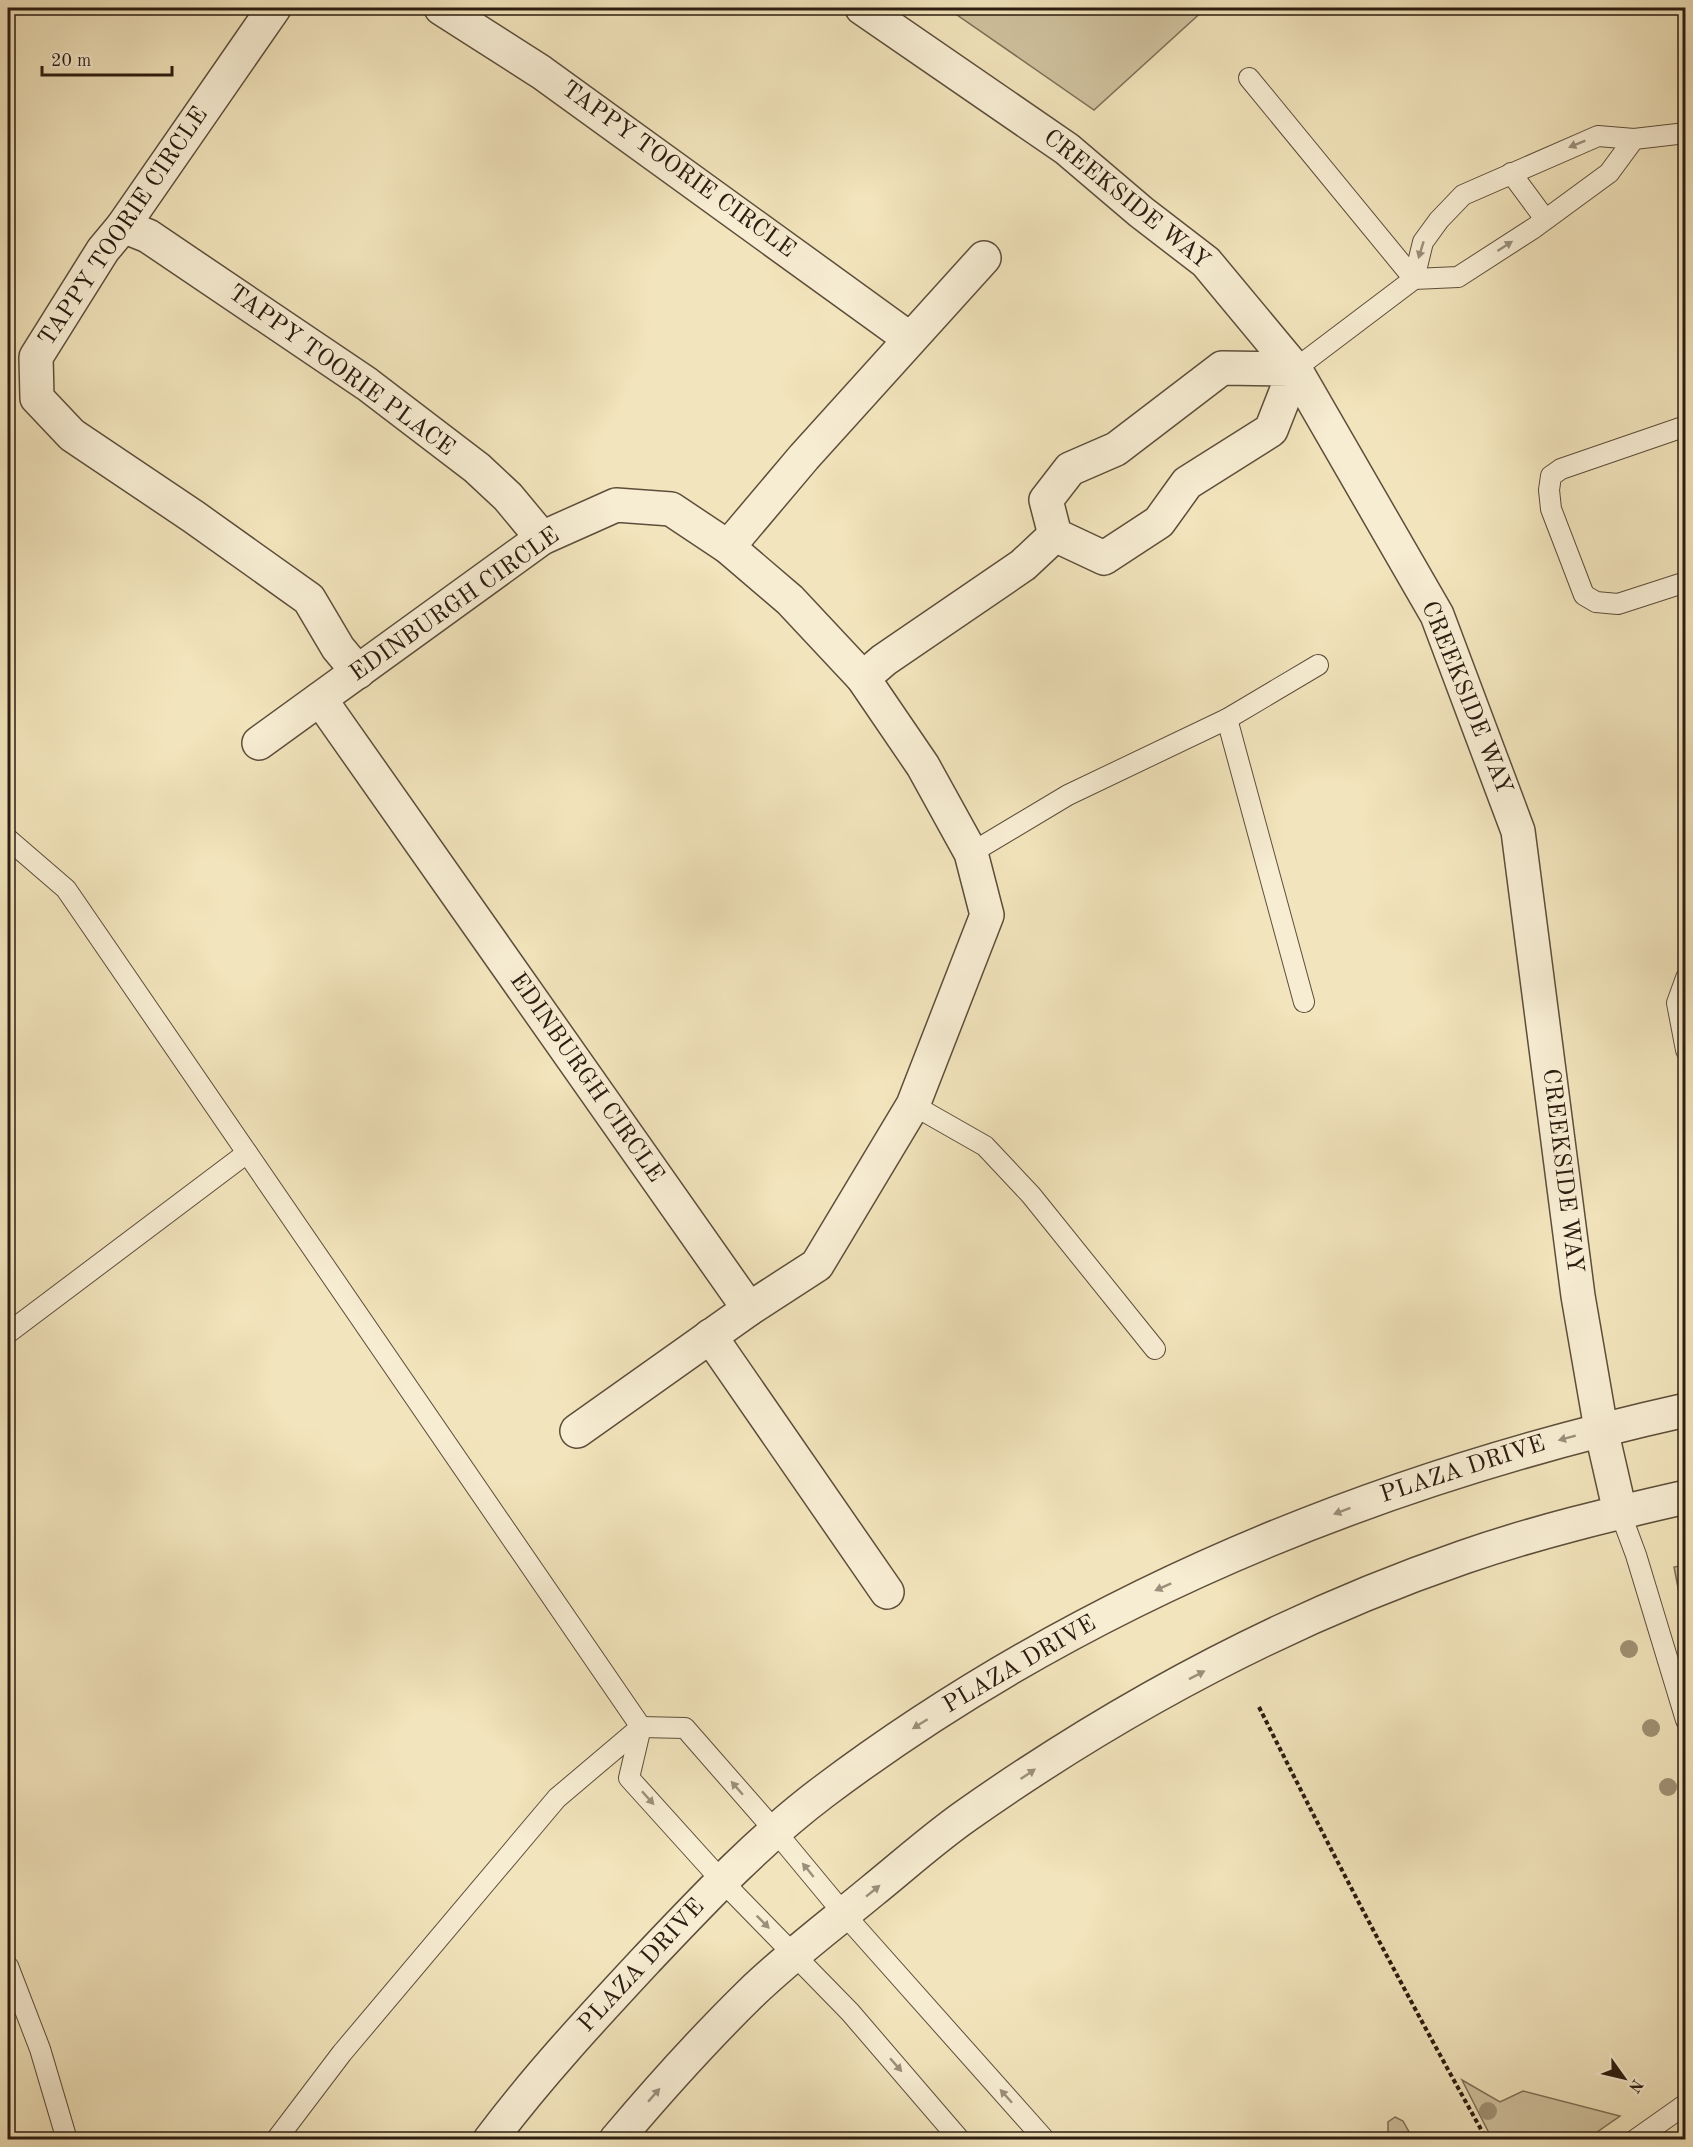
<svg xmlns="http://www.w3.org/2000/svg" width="1693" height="2147" font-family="'Old Standard TT',serif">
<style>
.green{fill:#d0c29f;stroke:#7e6f58;stroke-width:1.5}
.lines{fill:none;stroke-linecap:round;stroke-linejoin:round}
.service-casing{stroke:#5d4e3b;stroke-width:22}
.minor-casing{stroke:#5d4e3b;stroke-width:36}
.tertiary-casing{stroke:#5d4e3b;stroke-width:36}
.path{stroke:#2b1c10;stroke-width:4;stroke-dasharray:4.5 3;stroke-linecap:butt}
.service{stroke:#f7edd3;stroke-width:20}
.minor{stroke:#f7edd3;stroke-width:33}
.tertiary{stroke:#f7edd3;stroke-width:33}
.tree{fill:#a09275}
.oneway{fill:#9b8f7b}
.labels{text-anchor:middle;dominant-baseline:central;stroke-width:4.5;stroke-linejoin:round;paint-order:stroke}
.street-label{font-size:24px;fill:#2b1c10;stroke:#f7edd3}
</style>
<rect width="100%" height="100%" fill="#f2e4bc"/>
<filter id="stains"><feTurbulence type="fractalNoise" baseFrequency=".00333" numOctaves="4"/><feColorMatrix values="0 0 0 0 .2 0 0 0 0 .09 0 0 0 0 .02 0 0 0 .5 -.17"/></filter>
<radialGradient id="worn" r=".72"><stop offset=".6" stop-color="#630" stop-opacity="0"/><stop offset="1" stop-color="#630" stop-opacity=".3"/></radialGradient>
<g class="green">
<polygon points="947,8 1206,8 1094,110"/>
<polygon points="1685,1565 1686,1565 1685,1623 1674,1567"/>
<polygon points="1462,2080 1500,2102 1523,2091 1620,2116 1587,2139 1492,2139"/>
<polygon points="1395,2117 1403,2121 1413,2139 1392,2139 1388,2133 1388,2122"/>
</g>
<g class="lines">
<defs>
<g id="service">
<polyline points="1249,78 1414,279"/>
<polyline points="1511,173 1545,219"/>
<polyline points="1414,279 1423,242 1439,220 1463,195 1598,136 1634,139 1686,133"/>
<polyline points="1295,369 1414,279 1458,277 1534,228 1609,173 1634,139"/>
<polyline points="1686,426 1561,469 1551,476 1549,490 1551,509 1584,595 1596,602 1618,604 1686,582"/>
<polyline points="1227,719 1304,1002"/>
<polyline points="8,839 66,889 641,1727 629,1778 722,1881 850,2012 960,2140"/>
<polyline points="971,853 1068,795 1227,719 1318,665"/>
<polyline points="1686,978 1677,1003 1686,1050"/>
<polyline points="913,1105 985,1146 1031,1195 1155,1349"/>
<polyline points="8,1333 247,1153"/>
<polyline points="1620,1512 1636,1555 1686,1720"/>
<polyline points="8,1966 40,2049 67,2140"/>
<polyline points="276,2140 342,2053 557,1798 641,1727 685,1728 776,1832 844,1914 1045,2140"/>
<polyline points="1635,2140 1686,2104"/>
</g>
<g id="minor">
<polyline points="274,8 123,226 103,250 36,357 37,398 72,435 194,517 309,599 338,648 358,672"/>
<polyline points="441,8 541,72 910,339"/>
<polyline points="862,8 1067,149 1141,212 1206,262 1295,369 1437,615 1518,831 1578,1296 1601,1429 1620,1512"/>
<polyline points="123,226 148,236 367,384 477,468 508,497 542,538"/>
<polygon points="1222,368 1295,369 1271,430 1187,483 1159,522 1104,558 1055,535 1046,500 1070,469 1116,449"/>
<polyline points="728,547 804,457 984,258"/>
<polyline points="863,678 884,660 1023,565 1055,535"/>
<polyline points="320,699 749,1309"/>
<polyline points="259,743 542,538 616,505 671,509 728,547 790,600 863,678 923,766 971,853 987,915 913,1105 817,1265 749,1309 577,1431"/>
<polyline points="710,1336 887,1592"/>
</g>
<g id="tertiary">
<path d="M490,2140C538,2076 592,2018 646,1960C702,1901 758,1841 823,1792C1078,1600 1376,1479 1686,1410"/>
<path d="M616,2140C659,2089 703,2040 750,1994C788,1957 831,1925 872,1891C903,1866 934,1838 967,1815C1119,1708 1287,1618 1464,1557C1536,1532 1611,1514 1686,1497"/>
</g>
</defs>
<use href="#service" class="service-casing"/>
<use href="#minor" class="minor-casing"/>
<use href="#tertiary" class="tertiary-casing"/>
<path class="path" d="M1259,1707C1332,1853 1407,1997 1487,2140"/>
<use href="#service" class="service"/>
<use href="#minor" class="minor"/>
<use href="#tertiary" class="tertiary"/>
</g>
<g class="tree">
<circle cx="1629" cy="1649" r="9"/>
<circle cx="1651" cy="1728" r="9"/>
<circle cx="1668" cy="1787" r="9"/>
<circle cx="1488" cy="2111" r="9"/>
</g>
<defs><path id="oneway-solid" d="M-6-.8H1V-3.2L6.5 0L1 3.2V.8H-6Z" transform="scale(1.5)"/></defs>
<g class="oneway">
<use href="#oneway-solid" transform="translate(1577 144) rotate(158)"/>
<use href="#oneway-solid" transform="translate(1505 246) rotate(-33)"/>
<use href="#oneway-solid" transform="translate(1421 250) rotate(107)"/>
<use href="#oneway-solid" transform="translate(1567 1438) rotate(165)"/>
<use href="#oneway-solid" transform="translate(1342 1511) rotate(159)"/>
<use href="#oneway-solid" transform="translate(1163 1587) rotate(156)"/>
<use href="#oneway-solid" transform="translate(1197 1675) rotate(-27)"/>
<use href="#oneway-solid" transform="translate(920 1724) rotate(148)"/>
<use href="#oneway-solid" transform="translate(1028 1774) rotate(-34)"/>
<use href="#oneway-solid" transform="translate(737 1788) rotate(-131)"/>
<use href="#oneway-solid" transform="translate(648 1798) rotate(48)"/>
<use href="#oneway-solid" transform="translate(808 1870) rotate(-129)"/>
<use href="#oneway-solid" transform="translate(873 1891) rotate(-39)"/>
<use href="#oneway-solid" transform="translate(763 1922) rotate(45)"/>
<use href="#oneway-solid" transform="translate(896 2065) rotate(49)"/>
<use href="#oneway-solid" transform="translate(654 2095) rotate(-49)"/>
<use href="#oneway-solid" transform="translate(1006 2096) rotate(-132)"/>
</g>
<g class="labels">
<g class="street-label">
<text transform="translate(678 170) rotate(36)">TAPPY TOORIE CIRCLE</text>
<text transform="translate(1126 200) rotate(39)">CREEKSIDE WAY</text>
<text transform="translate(124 227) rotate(-56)">TAPPY TOORIE CIRCLE</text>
<text transform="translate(341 371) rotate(36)">TAPPY TOORIE PLACE</text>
<text transform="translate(455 605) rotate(-35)">EDINBURGH CIRCLE</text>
<text transform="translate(1466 698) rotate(68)">CREEKSIDE WAY</text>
<text transform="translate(586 1078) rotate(55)">EDINBURGH CIRCLE</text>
<text transform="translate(1562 1171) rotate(83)">CREEKSIDE WAY</text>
<text transform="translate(1463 1470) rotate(-18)">PLAZA DRIVE</text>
<text transform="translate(1020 1665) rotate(-30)">PLAZA DRIVE</text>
<text transform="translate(642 1966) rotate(-47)">PLAZA DRIVE</text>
</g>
</g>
<rect width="1693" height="2147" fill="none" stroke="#f2e4bc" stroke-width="30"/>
<rect x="9" y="9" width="1675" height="2129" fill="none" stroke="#2b1c10" stroke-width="3"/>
<rect x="15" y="15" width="1663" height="2117" fill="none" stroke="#2b1c10" stroke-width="1.5"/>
<g transform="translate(1624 2078) rotate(124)" stroke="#f7edd3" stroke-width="4.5" paint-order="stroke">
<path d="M0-4.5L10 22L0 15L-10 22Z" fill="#2b1c10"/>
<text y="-9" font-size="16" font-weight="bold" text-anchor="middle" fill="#2b1c10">N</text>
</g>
<path d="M42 66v9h130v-9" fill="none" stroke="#2b1c10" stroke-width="3"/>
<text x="51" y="66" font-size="18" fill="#2b1c10" stroke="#f7edd3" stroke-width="4.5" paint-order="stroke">20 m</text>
<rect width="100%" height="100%" filter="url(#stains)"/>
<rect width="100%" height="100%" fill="url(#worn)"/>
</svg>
